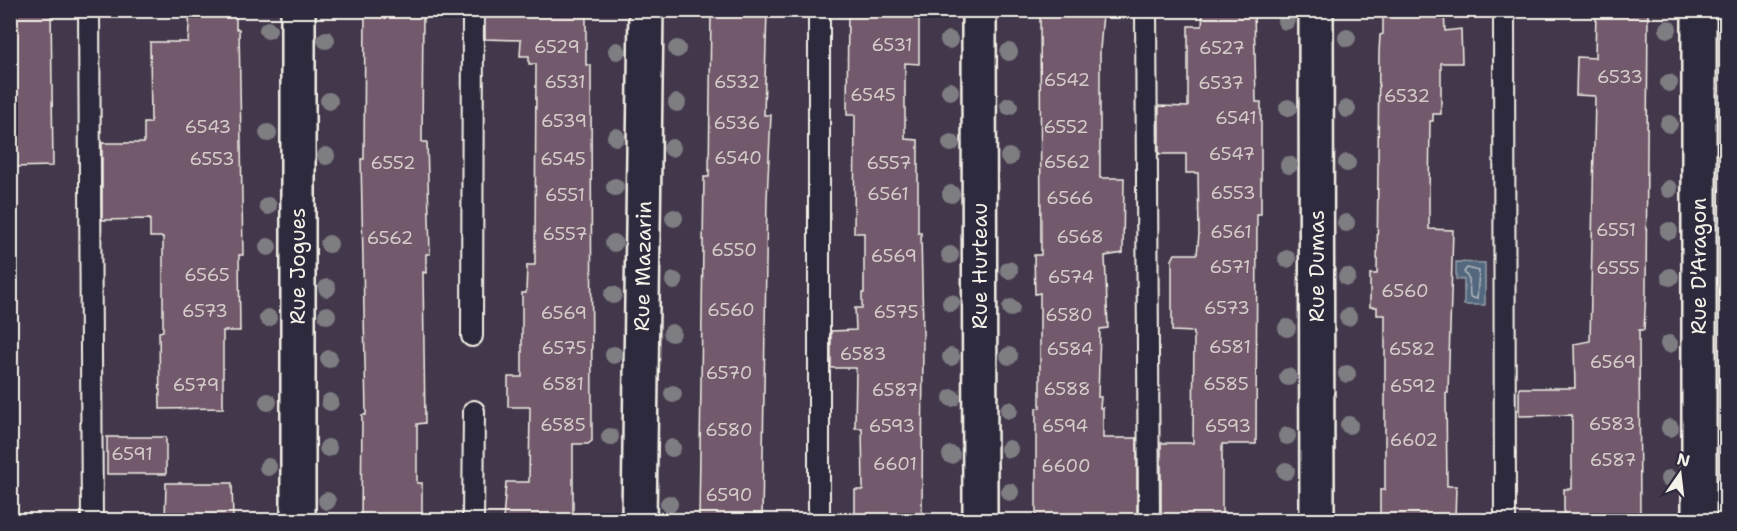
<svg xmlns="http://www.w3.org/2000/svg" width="1737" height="531" font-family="'Shantell Sans',sans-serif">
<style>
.water{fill:#53687f;stroke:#939fa9;stroke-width:1.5}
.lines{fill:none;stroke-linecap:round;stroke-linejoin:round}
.shore{stroke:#b4babe;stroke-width:1.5}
.building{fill:#725a6c;stroke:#f4f1e8;stroke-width:1.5}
.service-casing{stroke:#f4f1e8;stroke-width:24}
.minor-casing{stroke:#f4f1e8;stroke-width:38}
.service{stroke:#2f2a3d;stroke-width:20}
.minor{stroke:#2f2a3d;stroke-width:33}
.tree{fill:#7e7d82}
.labels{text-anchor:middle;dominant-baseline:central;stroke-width:4.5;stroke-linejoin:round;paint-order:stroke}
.number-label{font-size:18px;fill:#d4cbc9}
.street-label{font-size:21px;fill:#f4f1e8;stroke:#2f2a3d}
</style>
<rect width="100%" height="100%" fill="#43384b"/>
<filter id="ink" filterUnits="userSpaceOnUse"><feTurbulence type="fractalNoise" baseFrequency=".0167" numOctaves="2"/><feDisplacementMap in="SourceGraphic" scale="12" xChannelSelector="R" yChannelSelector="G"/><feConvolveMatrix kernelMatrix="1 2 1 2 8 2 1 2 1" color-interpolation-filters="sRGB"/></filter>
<g filter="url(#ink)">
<polygon class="water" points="1456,262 1485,263 1485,305 1464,305 1464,280 1456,279"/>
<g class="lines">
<polygon class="shore" points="1467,268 1479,271 1477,299 1470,297 1469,279 1464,272"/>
</g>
<g class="building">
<polygon points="10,10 51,10 53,166 10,167"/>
<polygon points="190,10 236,10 236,29 239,29 243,255 239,255 240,331 223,331 223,408 160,409 159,332 163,331 163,237 150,237 150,219 102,220 102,143 144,143 144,123 151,123 150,42 188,42"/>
<polygon points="365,10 423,10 422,142 427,142 430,254 426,254 426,273 423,272 425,423 417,424 417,483 422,483 422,520 361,520 362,415 366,415 361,159 364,159"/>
<polygon points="531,10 586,10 586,65 591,65 592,441 588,444 573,444 573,520 503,520 506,482 529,482 530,407 508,407 508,377 522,377 522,293 526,293 527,265 535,265 536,64 529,64 529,56 520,56 521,40 485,39 485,13 531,17"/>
<polygon points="711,10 767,10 764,115 771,115 767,199 762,520 699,520 704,177 709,177"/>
<polygon points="848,10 919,10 919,64 905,63 905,139 918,140 918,233 921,233 923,330 922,514 920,520 855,520 855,490 863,490 862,428 855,428 856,368 831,368 831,331 856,330 855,308 862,308 862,293 864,293 864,233 854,233 855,115 847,115"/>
<polygon points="1040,10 1103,13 1100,50 1100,178 1124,178 1123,253 1105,256 1108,328 1100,329 1098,397 1101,397 1100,408 1103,408 1103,438 1137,438 1137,520 1036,520 1036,408 1040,408 1040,293 1035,294 1034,255 1041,255"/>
<polygon points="1203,10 1254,10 1256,102 1261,102 1261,214 1257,214 1256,444 1222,444 1222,520 1161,519 1161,443 1193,443 1194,332 1172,331 1172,260 1175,254 1197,254 1199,234 1198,173 1186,173 1186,154 1159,154 1159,106 1188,107 1188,26 1202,26"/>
<polygon points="1383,10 1444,10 1445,31 1461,29 1462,63 1441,63 1441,114 1433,114 1433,121 1430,121 1429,197 1429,229 1453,230 1448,393 1446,393 1447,486 1456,486 1455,520 1380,520 1380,490 1385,490 1385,315 1377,315 1377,307 1370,307 1370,274 1377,274 1379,52 1380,35 1383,34"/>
<polygon points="1596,10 1648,10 1646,291 1644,330 1639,330 1640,520 1564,520 1564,489 1572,489 1572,415 1519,416 1519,388 1575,388 1574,344 1590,341 1595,96 1576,95 1577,57 1595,58"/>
<rect x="107" y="437" width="59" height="37"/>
<polygon points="166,483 232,483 233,520 165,520"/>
</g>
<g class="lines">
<defs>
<g id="service">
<polyline points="89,10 92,520"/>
<polyline points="819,10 819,520"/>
<polyline points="1146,10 1149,520"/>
<polyline points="1504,10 1505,520"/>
<polyline points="472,336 473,10"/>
<polyline points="473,520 474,411"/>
</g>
<g id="minor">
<polyline points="979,10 980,520"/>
<polyline points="1316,10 1317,520"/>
<polyline points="1699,10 1699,520"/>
<polyline points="298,520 298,10"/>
<polyline points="639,520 646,10"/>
</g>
</defs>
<use href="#service" class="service-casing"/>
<use href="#minor" class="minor-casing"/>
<use href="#service" class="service"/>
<use href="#minor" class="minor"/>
</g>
<g class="tree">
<circle cx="1286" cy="21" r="9"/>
<circle cx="1668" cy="29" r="9"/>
<circle cx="268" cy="30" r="9"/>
<circle cx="1347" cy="38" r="9"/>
<circle cx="326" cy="40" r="9"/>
<circle cx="949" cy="40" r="9"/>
<circle cx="677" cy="49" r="9"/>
<circle cx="617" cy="51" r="9"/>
<circle cx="1009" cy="52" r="9"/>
<circle cx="1669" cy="83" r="9"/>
<circle cx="950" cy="91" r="9"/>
<circle cx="329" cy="101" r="9"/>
<circle cx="677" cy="103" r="9"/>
<circle cx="1009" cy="106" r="9"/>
<circle cx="1288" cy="108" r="9"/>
<circle cx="1347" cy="109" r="9"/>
<circle cx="1669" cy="124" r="9"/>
<circle cx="268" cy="133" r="9"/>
<circle cx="616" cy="137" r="9"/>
<circle cx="951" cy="143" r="9"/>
<circle cx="672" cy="148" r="9"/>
<circle cx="326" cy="156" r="9"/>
<circle cx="1009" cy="157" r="9"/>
<circle cx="1347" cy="163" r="9"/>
<circle cx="1289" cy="165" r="9"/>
<circle cx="615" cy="187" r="9"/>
<circle cx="1669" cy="189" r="9"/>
<circle cx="951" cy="194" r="9"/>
<circle cx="268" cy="206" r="9"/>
<circle cx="674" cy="218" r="9"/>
<circle cx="1346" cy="223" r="9"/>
<circle cx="1669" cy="231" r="9"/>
<circle cx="614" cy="243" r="9"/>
<circle cx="329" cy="244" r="9"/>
<circle cx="268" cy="247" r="9"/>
<circle cx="950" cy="255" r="9"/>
<circle cx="1287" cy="259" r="9"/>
<circle cx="1009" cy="270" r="9"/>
<circle cx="1347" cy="277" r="9"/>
<circle cx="1670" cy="277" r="9"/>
<circle cx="674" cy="281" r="9"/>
<circle cx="327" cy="288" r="9"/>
<circle cx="613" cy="295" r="9"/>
<circle cx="951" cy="303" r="9"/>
<circle cx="1011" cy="308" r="9"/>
<circle cx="327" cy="315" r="9"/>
<circle cx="1348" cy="317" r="9"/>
<circle cx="268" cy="318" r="9"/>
<circle cx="1287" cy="328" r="9"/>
<circle cx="672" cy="333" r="9"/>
<circle cx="1669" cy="344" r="9"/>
<circle cx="614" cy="355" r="9"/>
<circle cx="1009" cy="356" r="9"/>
<circle cx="951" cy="357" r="9"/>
<circle cx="329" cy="359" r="9"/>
<circle cx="1347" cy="374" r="9"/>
<circle cx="1288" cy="377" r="9"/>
<circle cx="673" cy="394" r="9"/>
<circle cx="952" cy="398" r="9"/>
<circle cx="268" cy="402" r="9"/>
<circle cx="330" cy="402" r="9"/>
<circle cx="1009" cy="410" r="9"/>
<circle cx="1349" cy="425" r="9"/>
<circle cx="1670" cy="428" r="9"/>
<circle cx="1287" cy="436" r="9"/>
<circle cx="610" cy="437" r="9"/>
<circle cx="328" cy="448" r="9"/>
<circle cx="672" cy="448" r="9"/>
<circle cx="1009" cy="449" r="9"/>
<circle cx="951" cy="455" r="9"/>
<circle cx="268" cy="467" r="9"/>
<circle cx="1286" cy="471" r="9"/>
<circle cx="1669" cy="479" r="9"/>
<circle cx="1010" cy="492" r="9"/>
<circle cx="327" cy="501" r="9"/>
<circle cx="669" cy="504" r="9"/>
</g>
</g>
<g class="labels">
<g class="number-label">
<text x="892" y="45">6531</text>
<text x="557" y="47">6529</text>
<text x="1222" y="48">6527</text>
<text x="1620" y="77">6533</text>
<text x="1067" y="80">6542</text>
<text x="565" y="82">6531</text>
<text x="737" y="82">6532</text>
<text x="1221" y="83">6537</text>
<text x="873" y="95">6545</text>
<text x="1407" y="96">6532</text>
<text x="1236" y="118">6541</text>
<text x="564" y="121">6539</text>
<text x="737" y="123">6536</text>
<text x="208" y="127">6543</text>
<text x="1066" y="127">6552</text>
<text x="1232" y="154">6547</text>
<text x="738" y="158">6540</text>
<text x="212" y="159">6553</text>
<text x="563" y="159">6545</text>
<text x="1067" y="162">6562</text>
<text x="393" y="163">6552</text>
<text x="889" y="163">6557</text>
<text x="1233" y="193">6553</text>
<text x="888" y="194">6561</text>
<text x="565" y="195">6551</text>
<text x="1070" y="198">6566</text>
<text x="1616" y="230">6551</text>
<text x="1231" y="232">6561</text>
<text x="565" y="234">6557</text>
<text x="1080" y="237">6568</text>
<text x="390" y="238">6562</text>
<text x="734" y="250">6550</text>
<text x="894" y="256">6569</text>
<text x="1230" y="267">6571</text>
<text x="1618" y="268">6555</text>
<text x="207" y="275">6565</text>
<text x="1071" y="277">6574</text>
<text x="1405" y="291">6560</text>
<text x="1227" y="308">6573</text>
<text x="731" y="310">6560</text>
<text x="205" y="311">6573</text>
<text x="896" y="312">6575</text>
<text x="564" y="313">6569</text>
<text x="1069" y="315">6580</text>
<text x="1230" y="347">6581</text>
<text x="564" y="348">6575</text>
<text x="1070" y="349">6584</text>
<text x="1412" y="349">6582</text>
<text x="863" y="354">6583</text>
<text x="1613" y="362">6569</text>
<text x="729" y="373">6570</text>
<text x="563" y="384">6581</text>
<text x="1226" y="384">6585</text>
<text x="196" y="385">6579</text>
<text x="1413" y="386">6592</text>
<text x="1067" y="389">6588</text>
<text x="895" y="390">6587</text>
<text x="1612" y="424">6583</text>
<text x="563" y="425">6585</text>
<text x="892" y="426">6593</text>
<text x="1065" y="426">6594</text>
<text x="1228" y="426">6593</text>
<text x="729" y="430">6580</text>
<text x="1414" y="440">6602</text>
<text x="132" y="454">6591</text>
<text x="1613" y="460">6587</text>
<text x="895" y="464">6601</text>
<text x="1066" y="466">6600</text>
<text x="729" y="495">6590</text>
</g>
<g class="street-label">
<text transform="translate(298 266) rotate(-90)">Rue Jogues</text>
<text transform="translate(643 266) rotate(-89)">Rue Mazarin</text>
<text transform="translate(980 266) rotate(-90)">Rue Hurteau</text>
<text transform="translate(1317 266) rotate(-90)">Rue Dumas</text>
<text transform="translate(1699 266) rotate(-90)">Rue D'Aragon</text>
</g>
</g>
<rect width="1737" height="531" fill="none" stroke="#2f2a3d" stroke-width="36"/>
<rect x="18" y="18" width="1701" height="495" fill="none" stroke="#f4f1e8" stroke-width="2" filter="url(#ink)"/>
<g transform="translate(1680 474) rotate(14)" stroke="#2f2a3d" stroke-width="4.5" paint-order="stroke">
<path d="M0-4.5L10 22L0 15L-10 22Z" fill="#f4f1e8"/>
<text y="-9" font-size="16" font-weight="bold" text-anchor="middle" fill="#f4f1e8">N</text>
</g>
</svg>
